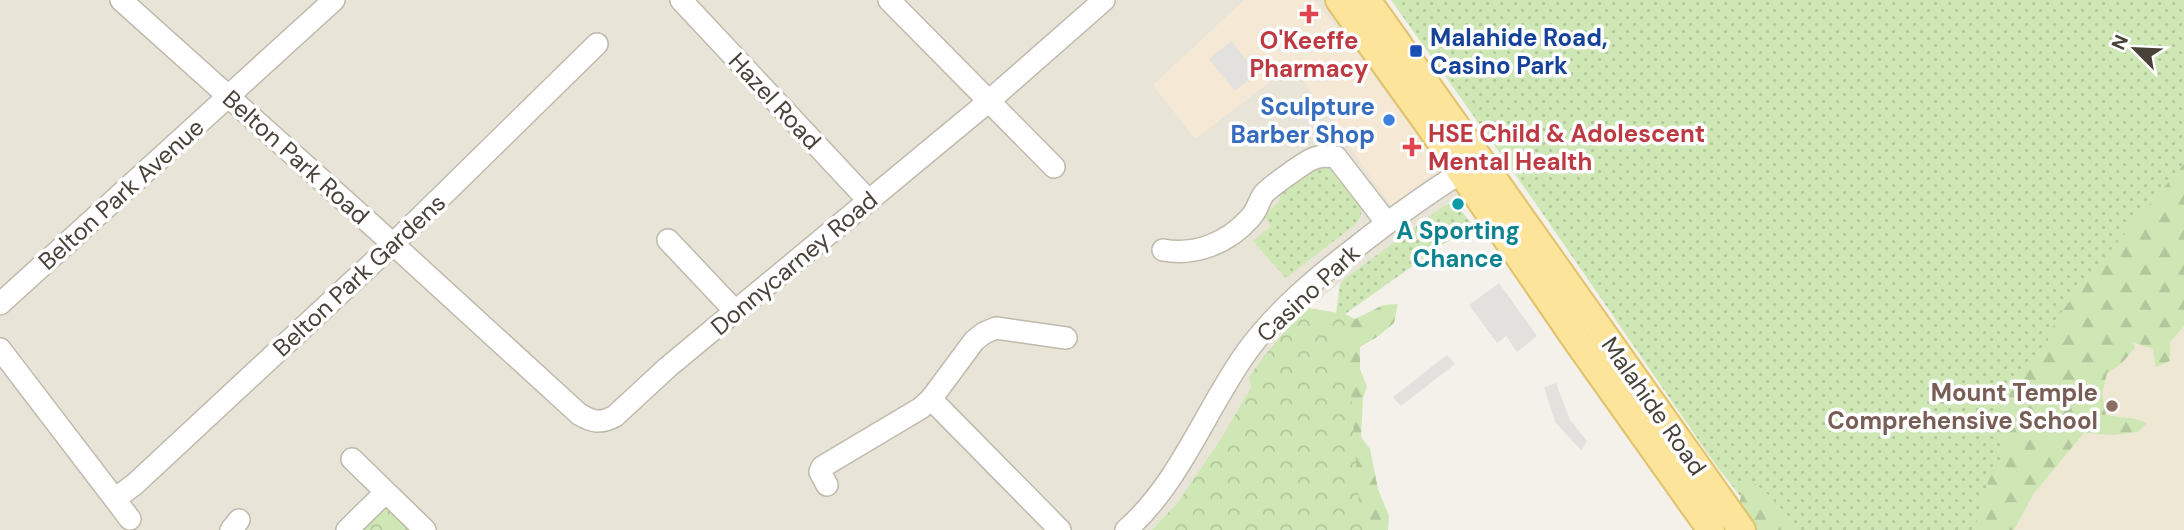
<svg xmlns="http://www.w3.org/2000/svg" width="2184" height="530" font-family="'DM Sans',sans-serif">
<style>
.residential{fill:#e8e4d8}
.commercial{fill:#f5e9d6}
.education{fill:#ede7d4}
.grass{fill:url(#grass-dots)}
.forest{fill:url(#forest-firs)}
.park{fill:url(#park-crowns)}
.parking{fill:#e3e1de}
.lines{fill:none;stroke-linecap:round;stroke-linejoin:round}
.minor-casing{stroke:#c0baac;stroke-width:24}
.major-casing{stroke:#e1c26b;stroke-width:30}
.minor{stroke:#fff;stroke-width:21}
.major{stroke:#fce49b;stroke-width:26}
.health-dot{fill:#e0444e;stroke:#fff;stroke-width:2.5}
.transit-dot{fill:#1a4fb4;stroke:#fff;stroke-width:2.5}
.shop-dot{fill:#3f7fe0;stroke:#fff;stroke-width:2.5}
.culture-dot{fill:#0f9aa8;stroke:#fff;stroke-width:2.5}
.education-dot{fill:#8d6e63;stroke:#fff;stroke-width:2.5}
.labels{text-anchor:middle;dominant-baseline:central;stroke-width:7;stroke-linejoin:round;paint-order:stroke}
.transit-label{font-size:24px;font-weight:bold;fill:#164399;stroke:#fff;text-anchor:start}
.health-label{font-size:24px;font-weight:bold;fill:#be3a42;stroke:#fff}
.street-label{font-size:24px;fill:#484238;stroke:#fff}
.shop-label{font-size:24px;font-weight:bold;fill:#366cbe;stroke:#fff;text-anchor:end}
.culture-label{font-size:24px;font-weight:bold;fill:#0d838f;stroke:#fff}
.education-label{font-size:24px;font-weight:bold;fill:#785e54;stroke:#fff;text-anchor:end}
</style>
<defs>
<pattern id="grass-dots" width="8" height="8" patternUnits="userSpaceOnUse" patternTransform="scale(1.75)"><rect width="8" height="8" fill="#cee7b4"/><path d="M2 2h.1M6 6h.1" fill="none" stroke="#b2c79c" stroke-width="1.8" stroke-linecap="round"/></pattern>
<pattern id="forest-firs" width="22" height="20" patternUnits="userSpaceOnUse" patternTransform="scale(1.75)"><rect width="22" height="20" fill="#cee7b4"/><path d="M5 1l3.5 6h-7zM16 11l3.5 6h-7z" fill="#b2c79c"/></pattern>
<pattern id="park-crowns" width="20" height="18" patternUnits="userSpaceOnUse" patternTransform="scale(1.75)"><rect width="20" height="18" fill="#cee7b4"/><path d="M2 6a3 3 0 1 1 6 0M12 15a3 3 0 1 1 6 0" fill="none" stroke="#b2c79c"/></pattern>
</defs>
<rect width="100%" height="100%" fill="#f4f1ea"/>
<polygon class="residential" points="0,0 1336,0 1463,192 1344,279 1288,325 1249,376 1251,387 1222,437 1178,502 1152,530 0,530"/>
<polygon class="commercial" points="1244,0 1314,0 1350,43 1441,168 1391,206 1292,65 1195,139 1153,85"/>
<polygon class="education" points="2184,208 2184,530 1979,530"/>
<g class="grass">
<polygon points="1391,0 2184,0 2184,208 1978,530 1767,530 1715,464 1534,201"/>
<path d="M1326,165L1333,168L1359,203C1363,211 1361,216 1357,223L1286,278L1253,241L1271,226L1264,216L1279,202L1281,192L1310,168Z"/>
<polygon points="1452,203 1458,207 1472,224 1345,314 1336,313 1340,284 1344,279 1445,205"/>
</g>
<g class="forest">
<polygon points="2184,164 2184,326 2170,342 2170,361 2156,367 2153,349 2132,342 2135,348 2121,364 2107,373 2102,394 2106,415 2136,419 2147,423 2138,432 2112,435 2084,433 2034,493 2014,530 1974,530 1989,479 2003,457 2000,416 2017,379 2046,345 2056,319 2099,264"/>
<polygon points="1398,304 1394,323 1377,337 1360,347 1360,369 1367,387 1363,398 1361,437 1370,449 1378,489 1389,516 1388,530 1342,530 1324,320 1345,314 1355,319 1383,305"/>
<path d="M1748,478C1768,493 1784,508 1795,530H1755L1738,505Z"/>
</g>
<g class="park">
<path d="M1308,308L1345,314L1359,501L1370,520L1371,530H1152L1178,502L1222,437L1251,387L1249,377C1267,351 1285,329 1308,308Z"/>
<polygon points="385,509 394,511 414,530 358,530 376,513"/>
</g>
<g class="parking">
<polygon points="1231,41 1257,73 1235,91 1209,59"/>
<polygon points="1499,283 1537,336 1517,352 1506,336 1497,343 1469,305"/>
<polygon points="1447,355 1455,364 1401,406 1393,397"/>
<polygon points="1556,383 1570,420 1587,441 1581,450 1555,422 1544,387"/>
</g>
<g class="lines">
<defs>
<g id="minor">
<path d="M121,0L393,244L579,414C592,422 601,424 615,416L668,367L989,101L1104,0"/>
<polyline points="681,0 869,201"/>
<polyline points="889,0 1054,167"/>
<polyline points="668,240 735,311"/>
<path d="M1163,250C1195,256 1228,243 1250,218C1257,211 1258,203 1263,195C1267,189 1307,160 1315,158C1323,155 1328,156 1336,157L1387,223"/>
<polyline points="0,304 334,0"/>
<polyline points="0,349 130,519"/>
<polyline points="931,399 974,341 984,333 996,328 1066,338"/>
<polyline points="352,459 425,530"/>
<polyline points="827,485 820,472 822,467 921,408 931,399 1060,530"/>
<polyline points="115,499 135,484 393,244 597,44"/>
<polyline points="231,530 239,520"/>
<polyline points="347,530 385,493"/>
<path d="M1126,530C1180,483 1206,408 1248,350C1278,310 1316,278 1355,248C1393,218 1432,190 1473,165"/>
</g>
<g id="major">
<polyline points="1339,0 1428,124 1576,340 1711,530"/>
<polyline points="1367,0 1742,530"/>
</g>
</defs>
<use href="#minor" class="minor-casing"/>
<use href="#major" class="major-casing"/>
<use href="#minor" class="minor"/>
<use href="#major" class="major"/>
</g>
<g class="health-dot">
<path d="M1305.5 3.5h7v7h7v7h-7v7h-7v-7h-7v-7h7z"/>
<path d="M1408.5 136.5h7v7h7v7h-7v7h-7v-7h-7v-7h7z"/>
</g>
<rect class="transit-dot" x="1409" y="44" width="14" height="14" rx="3.5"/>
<circle class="shop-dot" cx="1389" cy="120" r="7"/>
<circle class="culture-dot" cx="1458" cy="204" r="7"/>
<circle class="education-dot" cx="2112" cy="406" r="7"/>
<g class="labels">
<g class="transit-label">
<text x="1430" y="37">Malahide Road,<tspan x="1430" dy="28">Casino Park</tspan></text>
</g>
<g class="health-label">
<text x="1309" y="40">O'Keeffe<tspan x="1309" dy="28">Pharmacy</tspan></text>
<text x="1428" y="133" text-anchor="start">HSE Child &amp; Adolescent<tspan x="1428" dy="28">Mental Health</tspan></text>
</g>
<g class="street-label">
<text transform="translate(775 101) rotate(47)">Hazel Road</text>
<text transform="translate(296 157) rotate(42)">Belton Park Road</text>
<text transform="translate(121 194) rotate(-42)">Belton Park Avenue</text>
<text transform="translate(794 263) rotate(-40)">Donnycarney Road</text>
<text transform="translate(359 275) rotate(-43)">Belton Park Gardens</text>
<text transform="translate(1308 293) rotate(-43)">Casino Park</text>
<text transform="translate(1654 406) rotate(55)">Malahide Road</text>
</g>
<g class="shop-label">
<text x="1375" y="106">Sculpture<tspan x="1375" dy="28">Barber Shop</tspan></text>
</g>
<g class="culture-label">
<text x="1458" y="230">A Sporting<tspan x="1458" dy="28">Chance</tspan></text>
</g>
<g class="education-label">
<text x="2098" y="392">Mount Temple<tspan x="2098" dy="28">Comprehensive School</tspan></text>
</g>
</g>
<g transform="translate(2135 49) rotate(294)" stroke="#ffffff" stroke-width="5" paint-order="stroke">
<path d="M0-5L12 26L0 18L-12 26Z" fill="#484238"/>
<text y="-10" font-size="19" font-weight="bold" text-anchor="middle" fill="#484238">N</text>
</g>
</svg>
